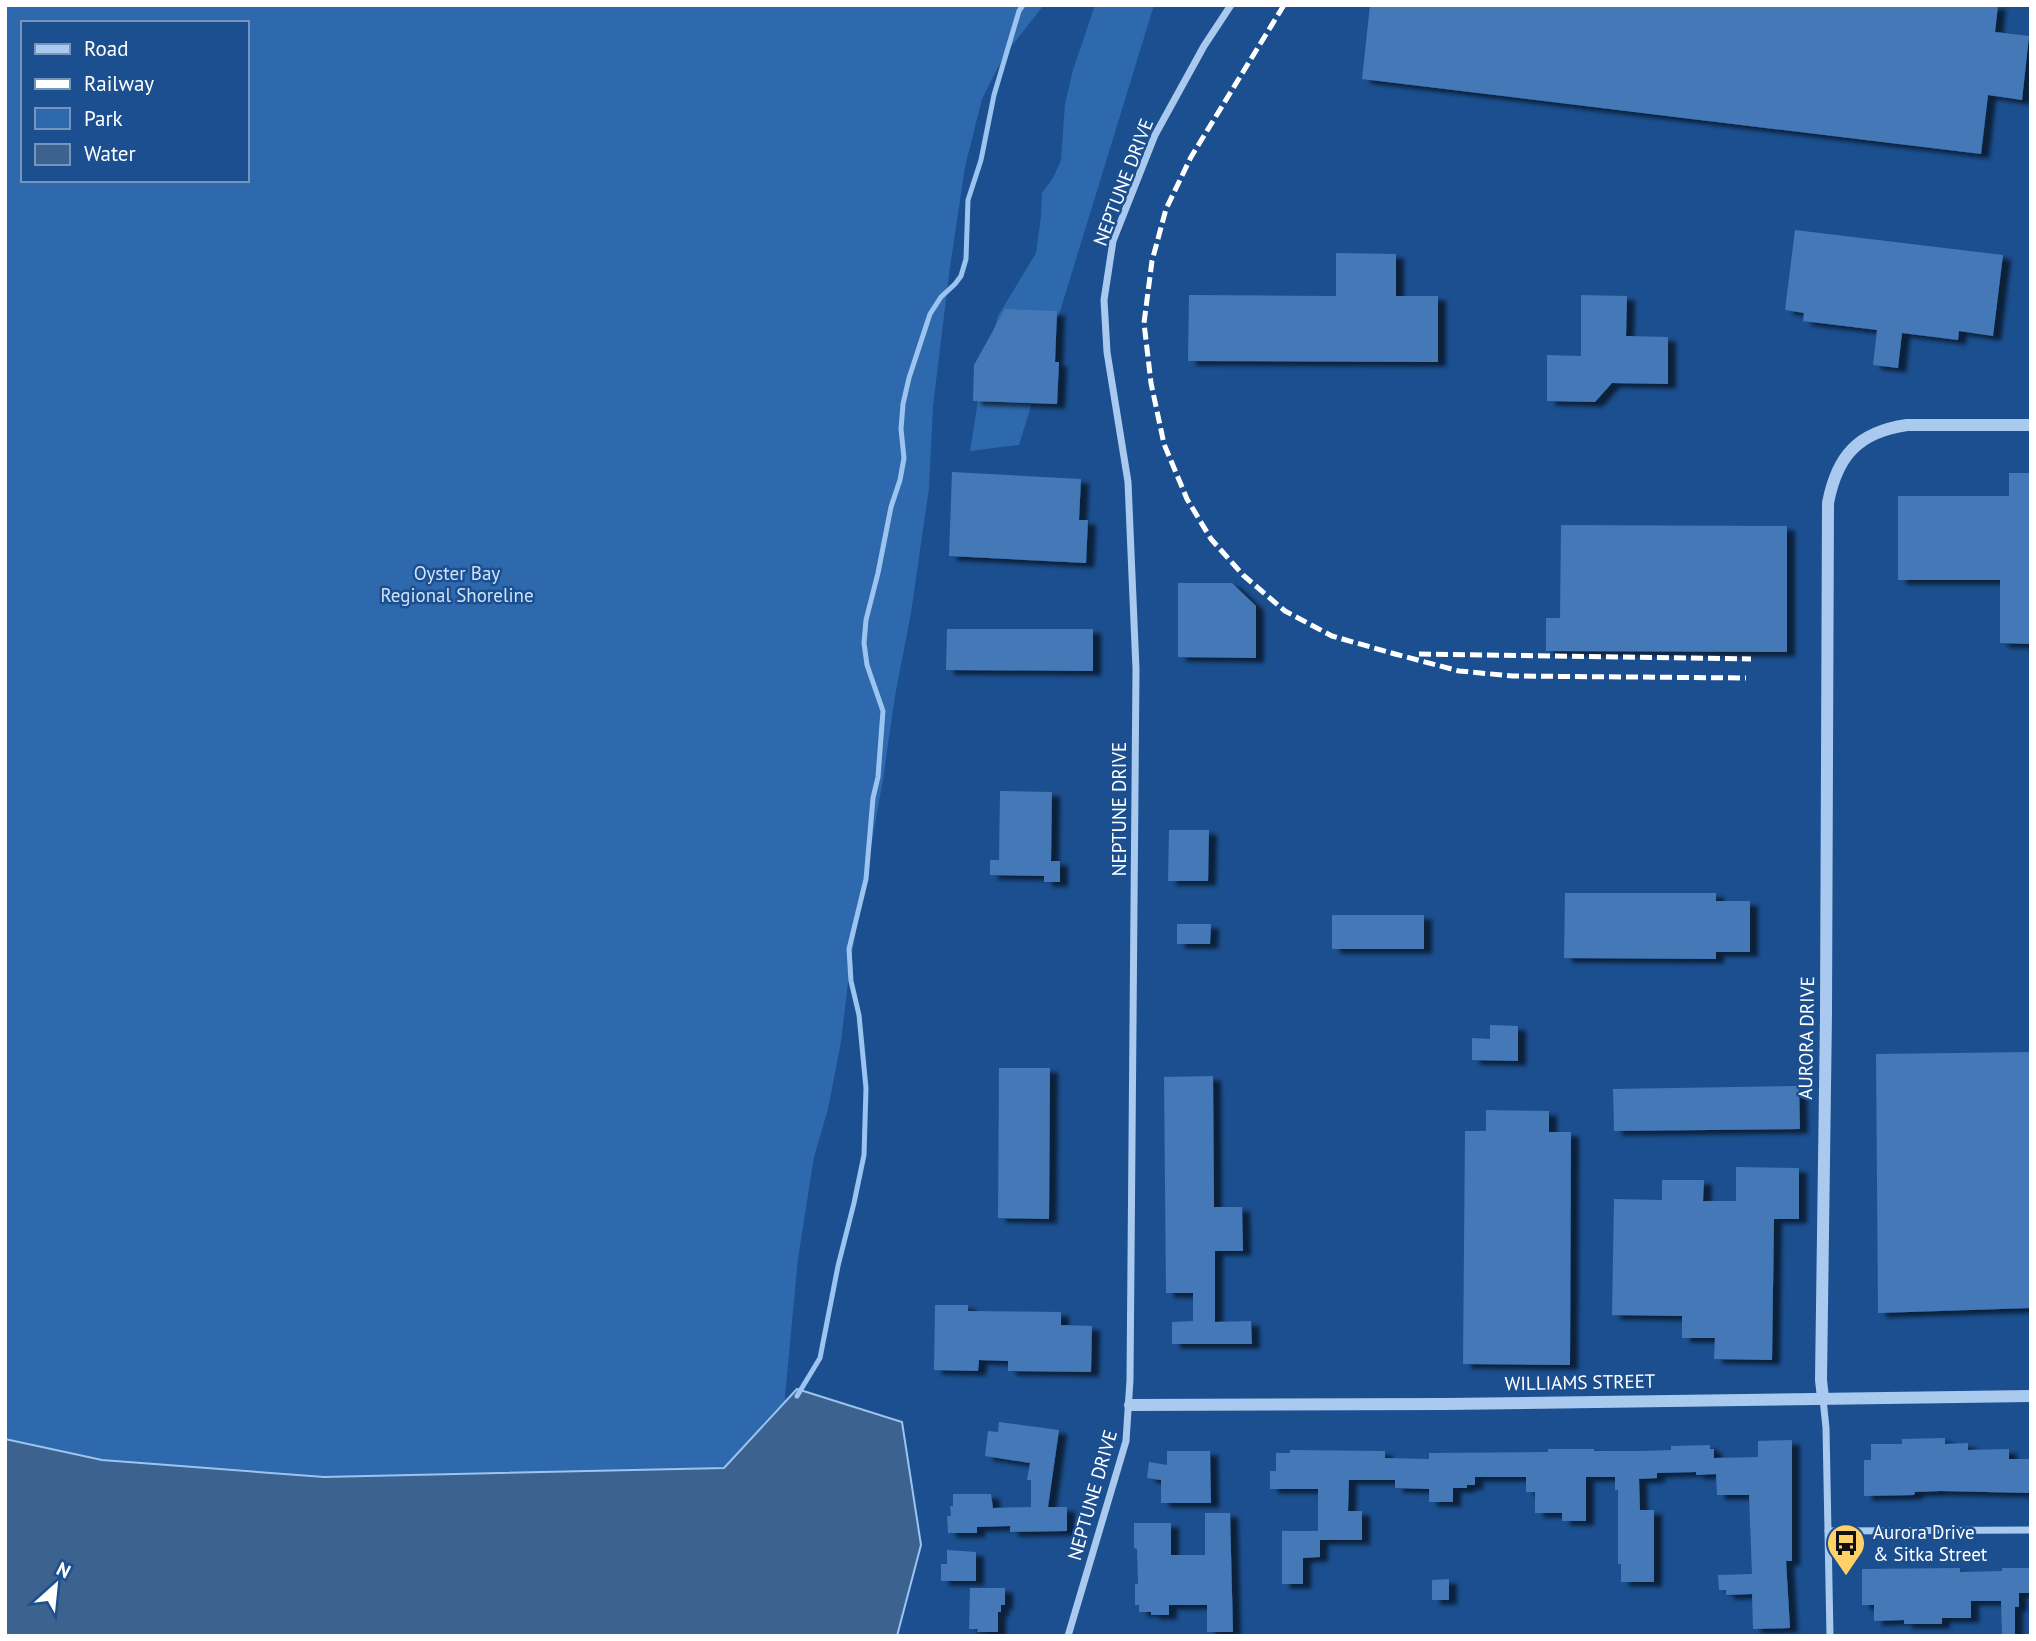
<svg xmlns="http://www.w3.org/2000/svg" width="2036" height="1641" font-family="'PT Sans',sans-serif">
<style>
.green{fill:#2e69ad;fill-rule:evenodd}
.water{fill:#3c6290;stroke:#9cc4f0;stroke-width:2}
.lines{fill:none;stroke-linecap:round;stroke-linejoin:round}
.stream{stroke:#9cc4f0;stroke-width:5}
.building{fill:#4478b7;filter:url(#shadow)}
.minor{stroke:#a9c9ee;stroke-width:7}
.tertiary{stroke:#a9c9ee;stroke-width:12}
.rail{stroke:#fff;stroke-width:5;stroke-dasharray:12 5;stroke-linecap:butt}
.labels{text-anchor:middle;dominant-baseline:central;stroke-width:5;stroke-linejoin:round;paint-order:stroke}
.street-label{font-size:19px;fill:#fff;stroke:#1b4f8f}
.park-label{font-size:19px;fill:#cfe3fa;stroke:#1b4f8f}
.poi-label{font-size:19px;fill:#fff;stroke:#1b4f8f;text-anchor:start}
</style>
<defs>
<filter id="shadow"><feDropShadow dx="8" dy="4.5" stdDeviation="2" flood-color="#0009"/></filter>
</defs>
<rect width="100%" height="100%" fill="#1b4f8f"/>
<g class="green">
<path d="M5,5H1044L1005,54L982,99L965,167L950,267L933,406L929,488L911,613L895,696L883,779L850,966L841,1042L828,1109L814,1157L798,1259L785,1396L788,1463L683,1504L5,1460ZM23,23H247V180H23Z"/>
<polygon points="1095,5 1154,5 1019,445 970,451 984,362 998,316 1036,253 1041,216 1042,193 1053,178 1061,160 1065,104 1073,70"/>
</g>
<polygon class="water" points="797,1389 902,1422 921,1545 897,1636 5,1636 5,1439 102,1460 324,1477 724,1468"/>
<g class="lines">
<polyline class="stream" points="797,1396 820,1358 838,1266 854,1203 864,1155 866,1088 859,1015 851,981 849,949 866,879 873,798 878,777 883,711 867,665 864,643 866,620 878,573 891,507 900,480 904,458 901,429 903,404 909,378 930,314 941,297 955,284 961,276 966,259 968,200 981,160 994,95 1019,11 1023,5"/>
</g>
<g class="building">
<polygon points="1370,5 1998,5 1995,32 2029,36 2022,100 1988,95 1981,154 1362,79"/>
<polygon points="1795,230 2003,255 1993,336 1959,331 1958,340 1902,333 1898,368 1873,365 1877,330 1803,321 1804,313 1785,310"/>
<polygon points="1336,253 1396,254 1396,296 1438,296 1438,362 1188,361 1189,295 1336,296"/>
<polygon points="1581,295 1627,296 1626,336 1668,337 1668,384 1612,383 1595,402 1547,401 1547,355 1581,356"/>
<polygon points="1005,309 1057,311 1055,362 1059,362 1057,404 973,401 974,365"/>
<polygon points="952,472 1081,479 1079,520 1088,520 1086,563 949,556"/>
<polygon points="2009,473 2031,473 2031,644 2000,643 2000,580 1898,580 1898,496 2009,496"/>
<polygon points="1561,525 1787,526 1787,652 1546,651 1546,618 1560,618"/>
<polygon points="1178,583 1232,583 1256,606 1256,658 1178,657"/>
<polygon points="947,629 1093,629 1093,671 946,670"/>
<polygon points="1000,791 1052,792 1051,861 1060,861 1060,882 1044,882 1044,876 990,875 990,860 999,860"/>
<polygon points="1169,830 1209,830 1208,881 1168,881"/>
<polygon points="1565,893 1716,893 1716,901 1750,901 1750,952 1716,952 1716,959 1564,958"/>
<rect x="1332" y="915" width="92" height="34"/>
<polygon points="1177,924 1211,924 1210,944 1177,944"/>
<polygon points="1490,1025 1518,1026 1518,1061 1472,1060 1472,1038 1490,1039"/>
<polygon points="2031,1052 2031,1308 1878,1313 1876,1054"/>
<polygon points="999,1068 1050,1068 1049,1219 998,1218"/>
<polygon points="1213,1076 1214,1207 1242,1207 1243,1251 1215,1251 1215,1322 1251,1321 1252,1344 1172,1344 1172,1322 1193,1321 1193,1293 1166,1293 1164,1077"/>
<polygon points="1799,1086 1800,1129 1614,1131 1613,1089"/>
<polygon points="1486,1110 1549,1111 1549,1132 1571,1132 1570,1365 1463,1364 1465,1131 1486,1131"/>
<polygon points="1736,1167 1799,1168 1799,1219 1774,1219 1772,1360 1714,1359 1715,1338 1682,1338 1682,1316 1612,1315 1614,1199 1662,1200 1662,1180 1704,1180 1703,1201 1736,1201"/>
<polygon points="935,1305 968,1305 968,1311 1061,1312 1061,1325 1092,1326 1091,1372 1008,1371 1008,1361 979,1360 978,1371 934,1370"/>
<polygon points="999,1422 1059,1430 1048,1507 1067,1507 1067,1531 1010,1532 1010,1526 977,1527 977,1533 948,1533 947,1516 951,1516 950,1506 953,1506 953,1494 991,1494 993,1508 1031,1507 1031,1480 1027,1480 1030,1463 985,1456 988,1431 998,1432"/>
<polygon points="1945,1438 1945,1444 1968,1443 1968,1450 2009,1449 2009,1459 2031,1459 2031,1493 1941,1491 1915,1492 1914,1495 1864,1496 1864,1460 1871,1460 1871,1444 1902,1444 1902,1439"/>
<polygon points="1792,1440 1792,1561 1786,1561 1790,1628 1753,1629 1752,1594 1726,1595 1726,1590 1719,1590 1718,1575 1752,1574 1749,1495 1717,1495 1716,1474 1696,1475 1696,1472 1657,1473 1657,1478 1639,1479 1640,1510 1654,1510 1654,1582 1621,1582 1621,1564 1618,1564 1618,1490 1615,1490 1615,1477 1586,1477 1586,1521 1562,1521 1562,1513 1535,1513 1535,1492 1526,1492 1526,1477 1475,1477 1475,1485 1467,1485 1467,1488 1453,1488 1453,1502 1429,1502 1429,1489 1395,1488 1395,1480 1349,1480 1348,1511 1362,1511 1362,1540 1320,1540 1320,1557 1303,1558 1303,1584 1282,1584 1282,1531 1318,1531 1318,1489 1270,1489 1270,1471 1276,1471 1276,1453 1290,1453 1290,1450 1385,1451 1385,1458 1429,1459 1429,1453 1548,1452 1548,1449 1594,1449 1594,1451 1640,1451 1671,1450 1671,1446 1710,1445 1710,1449 1714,1449 1714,1458 1758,1457 1758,1441"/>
<polygon points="1167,1451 1210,1451 1211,1503 1161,1503 1161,1480 1147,1478 1149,1462 1167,1465"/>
<polygon points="1205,1513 1230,1513 1233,1632 1207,1632 1207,1605 1169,1605 1169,1615 1151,1615 1151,1612 1139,1612 1139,1605 1135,1605 1135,1584 1138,1584 1137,1549 1134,1548 1134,1523 1171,1523 1171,1555 1205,1555"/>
<polygon points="947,1550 976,1552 976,1581 941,1581 941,1564 947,1564"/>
<polygon points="1960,1568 1960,1572 2002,1571 2002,1568 2031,1568 2031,1593 2019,1593 2019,1607 2015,1607 2015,1636 2002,1636 2001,1601 1971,1601 1971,1618 1942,1618 1942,1624 1904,1624 1904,1620 1874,1621 1874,1605 1862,1605 1862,1569"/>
<polygon points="1449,1579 1449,1600 1432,1600 1432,1580"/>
<polygon points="970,1588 1005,1588 1005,1605 1001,1605 1001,1612 998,1612 998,1632 977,1632 978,1629 969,1629"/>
</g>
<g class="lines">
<g class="minor">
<polyline points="1823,1399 1826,1428 1830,1636"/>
<polyline points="1828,1531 2031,1530"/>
<polyline points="1068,1636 1126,1441 1130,1380 1136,669 1128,482 1107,352 1104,300 1113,241 1155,135 1204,46 1231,5"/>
</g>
<g class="tertiary">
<path d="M1823,1398L1821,1380L1826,1015L1828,503C1837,456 1858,432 1907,425H2031"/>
<polyline points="1130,1405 1446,1404 2031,1396"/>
</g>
<g class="rail">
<polyline points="1284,5 1191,157 1166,209 1152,261 1144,323 1151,383 1164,444 1187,499 1211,539 1243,575 1285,611 1332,636 1395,654 1459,671 1513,676 1746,678"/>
<polyline points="1419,654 1751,659"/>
</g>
</g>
<defs>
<symbol id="bus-pin" viewBox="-11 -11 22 30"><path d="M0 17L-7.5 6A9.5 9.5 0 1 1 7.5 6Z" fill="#ffd166" stroke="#1b4f8f"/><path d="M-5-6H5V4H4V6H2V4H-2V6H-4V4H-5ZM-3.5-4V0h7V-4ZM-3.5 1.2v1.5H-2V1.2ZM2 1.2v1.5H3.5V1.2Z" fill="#111"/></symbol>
</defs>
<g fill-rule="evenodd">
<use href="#bus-pin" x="1824" y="1521" width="44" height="60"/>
</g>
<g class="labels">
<g class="street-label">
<text transform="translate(1123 182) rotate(-69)">NEPTUNE DRIVE</text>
<text transform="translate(1119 809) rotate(-90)">NEPTUNE DRIVE</text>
<text transform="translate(1806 1038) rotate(-89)">AURORA DRIVE</text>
<text transform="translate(1580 1382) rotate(-1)">WILLIAMS STREET</text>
<text transform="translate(1092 1495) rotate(-74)">NEPTUNE DRIVE</text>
</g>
<g class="park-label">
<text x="457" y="573">Oyster Bay<tspan x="457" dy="22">Regional Shoreline</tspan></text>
</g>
<g class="poi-label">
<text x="1873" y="1532">Aurora Drive<tspan x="1873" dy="22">&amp; Sitka Street</tspan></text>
</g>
</g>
<rect width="2036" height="1641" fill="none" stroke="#ffffff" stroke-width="14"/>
<rect x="21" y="21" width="228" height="161" fill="#1b4f8f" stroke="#7695bc" stroke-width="2"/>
<rect x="35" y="44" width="35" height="10" fill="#a9c9ee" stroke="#7695bc" stroke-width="2"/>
<text x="84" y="56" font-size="21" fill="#ffffff">Road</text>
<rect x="35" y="79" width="35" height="10" fill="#ffffff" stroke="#7695bc" stroke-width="2"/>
<text x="84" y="91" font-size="21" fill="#ffffff">Railway</text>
<rect x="35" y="108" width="35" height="21" fill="#2e69ad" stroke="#7695bc" stroke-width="2"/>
<text x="84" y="126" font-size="21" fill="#ffffff">Park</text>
<rect x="35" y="144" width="35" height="21" fill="#3c6290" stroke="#7695bc" stroke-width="2"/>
<text x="84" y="161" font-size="21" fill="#ffffff">Water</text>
<g transform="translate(56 1585) rotate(27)" stroke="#1b4f8f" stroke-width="5" paint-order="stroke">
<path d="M0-5L12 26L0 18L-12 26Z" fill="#ffffff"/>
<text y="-10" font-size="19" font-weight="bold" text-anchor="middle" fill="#ffffff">N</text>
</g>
</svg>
